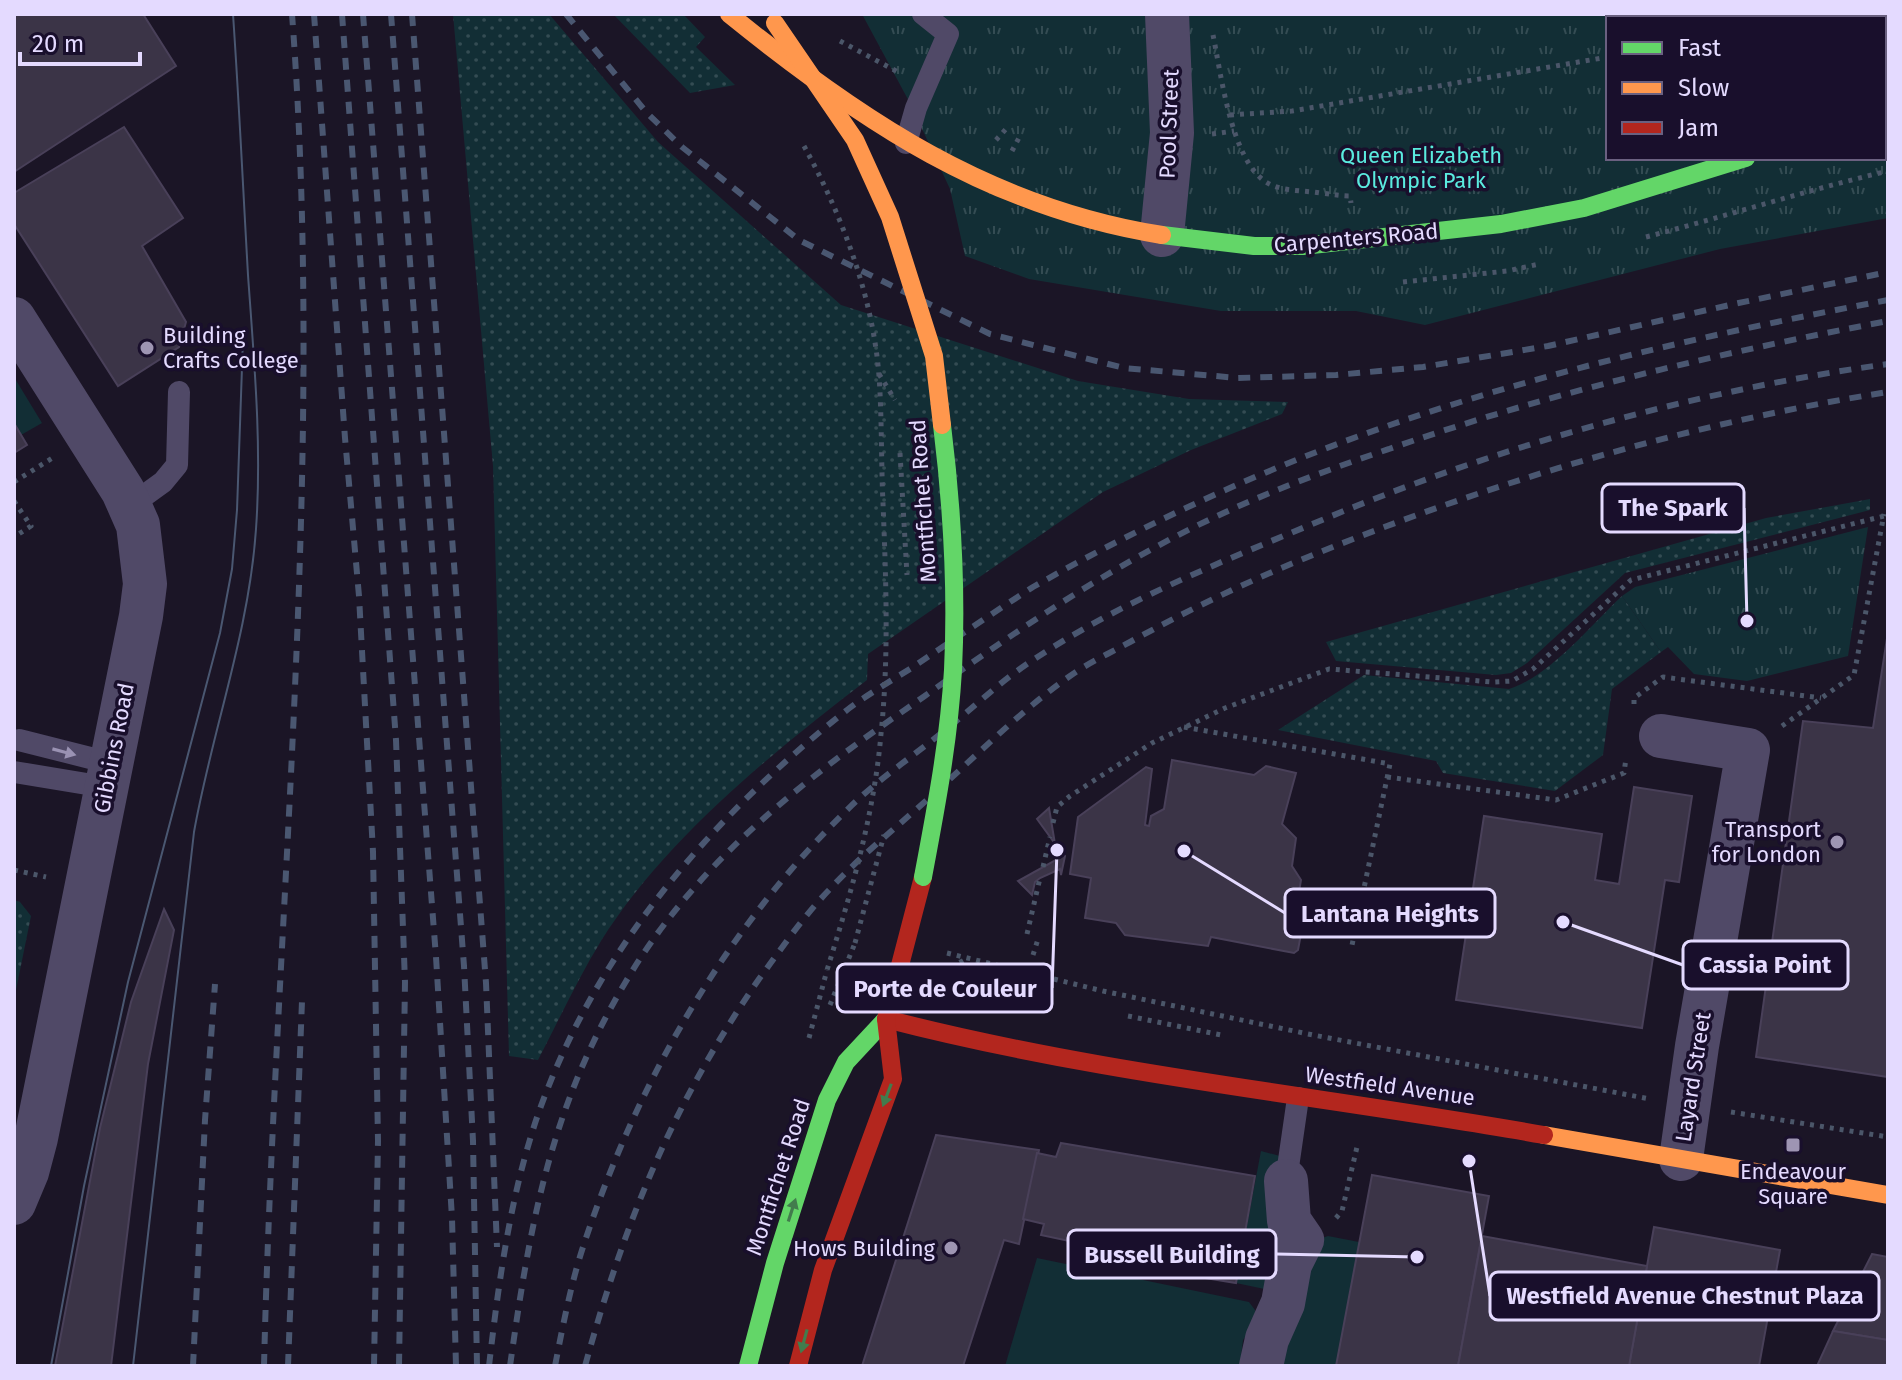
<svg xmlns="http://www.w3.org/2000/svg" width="1902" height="1380" font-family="'Fira Sans',sans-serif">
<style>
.grass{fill:url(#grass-dots)}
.park{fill:url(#park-tufts);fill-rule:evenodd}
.garden{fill:#122e35}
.building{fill:#3b3447;stroke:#494059;stroke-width:2}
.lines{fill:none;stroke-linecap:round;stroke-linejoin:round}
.path{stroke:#4b5669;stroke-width:5;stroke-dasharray:4 6;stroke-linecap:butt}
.lane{stroke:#504967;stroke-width:22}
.street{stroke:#504967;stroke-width:44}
.fast{stroke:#63d668;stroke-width:18}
.slow{stroke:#ff974d;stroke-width:18}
.jam{stroke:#b3261e;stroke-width:18}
.tram{stroke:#4a5771;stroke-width:2}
.rail{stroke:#4a5771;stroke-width:6;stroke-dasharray:12 10;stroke-linecap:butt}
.path-bridge{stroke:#4b5669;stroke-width:5;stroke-dasharray:4 6;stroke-linecap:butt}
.fast-bridge{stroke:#63d668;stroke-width:18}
.slow-bridge{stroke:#ff974d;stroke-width:18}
.oneway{fill:#9a92b3}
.oneway2{fill:#427c4d}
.poi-dot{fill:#9e95b3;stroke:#190f2c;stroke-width:3}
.labels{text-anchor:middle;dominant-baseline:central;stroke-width:7;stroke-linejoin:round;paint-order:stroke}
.street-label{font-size:22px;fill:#e4daff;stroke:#190f2c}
.park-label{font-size:22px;fill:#5aebdf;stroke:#190f2c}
.poi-label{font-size:22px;fill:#e4daff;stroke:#190f2c;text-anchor:end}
.leader{fill:none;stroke:#e4daff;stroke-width:3}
.callout-dot{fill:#e4daff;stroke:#190f2c;stroke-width:3}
.callout{fill:#190f2c;stroke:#e4daff;stroke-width:3}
.callout-label{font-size:24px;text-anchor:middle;font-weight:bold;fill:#e4daff}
</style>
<defs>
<pattern id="grass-dots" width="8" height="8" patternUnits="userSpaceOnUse" patternTransform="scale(2)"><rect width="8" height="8" fill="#122e35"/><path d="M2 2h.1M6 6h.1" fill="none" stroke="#344c53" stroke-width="1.8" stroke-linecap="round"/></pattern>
<pattern id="park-tufts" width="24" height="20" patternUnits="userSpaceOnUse" patternTransform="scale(2)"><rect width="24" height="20" fill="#122e35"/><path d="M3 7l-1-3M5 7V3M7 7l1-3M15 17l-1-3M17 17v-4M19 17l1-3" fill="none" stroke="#344c53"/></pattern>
</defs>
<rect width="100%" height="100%" fill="#1b1526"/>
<g class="grass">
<path d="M453,14H549L658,142L841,305L1078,381L1189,399L1288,402L1282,414L1191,450L1103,492L868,654L867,680C772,753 666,838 601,941C578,978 559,1020 538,1060L509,1056L493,466Z"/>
<polygon points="613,14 683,14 705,37 696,47 735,85 690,93"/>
<polygon points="1870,499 1870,510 1625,573 1527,663 1511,673 1496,675 1336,661 1326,642 1766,518"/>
<path d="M1622,596L1661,652L1612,689L1603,755L1555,791L1443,773L1436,761L1278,730L1364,675L1509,689C1550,676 1590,626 1622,596Z"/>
<polygon points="14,900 20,902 31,916 16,990 14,990"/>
</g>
<g class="park">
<path d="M862,14H1888V218L1720,249L1425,325L1356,311H1221L1029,279L965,256L950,189L911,105ZM1608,18H1884V158H1608Z"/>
<polygon points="1868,527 1848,656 1747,681 1694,674 1668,647 1661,652 1622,596 1635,587"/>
</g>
<g class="garden">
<polygon points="14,377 42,423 21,435 14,423"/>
<polygon points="1261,1151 1280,1156 1272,1223 1277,1273 1269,1290 1236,1283"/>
<polygon points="1328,1236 1359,1242 1336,1366 1278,1366 1319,1239"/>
<polygon points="1037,1258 1249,1302 1255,1310 1256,1322 1243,1340 1240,1366 1005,1366"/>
</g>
<g class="building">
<polygon points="14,14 143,14 176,66 14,172"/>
<polygon points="124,127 183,218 142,246 186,322 179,347 118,386 14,224 14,193"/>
<polygon points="14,423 27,445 14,453"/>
<polygon points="1888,632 1888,1077 1756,1057 1803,721 1873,728"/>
<polygon points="1172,760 1254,775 1266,766 1296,773 1282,824 1296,838 1292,866 1301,880 1294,922 1301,934 1298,950 1294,953 1211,937 1208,946 1125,935 1116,923 1085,918 1091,878 1070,874 1078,817 1146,767 1152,769 1145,825 1149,826 1151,816 1164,809"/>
<polygon points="1634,787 1692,796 1679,882 1665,880 1642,1028 1456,1000 1484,816 1602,834 1595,880 1619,884"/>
<polygon points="1049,808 1055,844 1065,856 1061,875 1060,869 1040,878 1035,882 1032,895 1018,881 1056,860 1053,841 1037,819"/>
<polygon points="164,909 174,930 148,1064 111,1366 55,1366 100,1128 131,1002"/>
<polygon points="936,1135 1039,1150 1019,1244 1004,1240 963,1366 862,1366"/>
<polygon points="1061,1143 1255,1176 1236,1283 1138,1267 1140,1256 1041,1235 1044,1224 1023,1219 1037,1153 1056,1157"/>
<polygon points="1372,1175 1489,1196 1458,1366 1336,1366"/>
<polygon points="1654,1227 1780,1250 1759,1366 1629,1366"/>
<polygon points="1482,1236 1647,1266 1629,1366 1458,1366"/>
<polygon points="1872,1254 1888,1257 1888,1340 1833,1331"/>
<polygon points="1833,1331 1888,1340 1888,1366 1817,1366"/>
</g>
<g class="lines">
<g class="path">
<polyline points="1609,14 1631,18"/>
<polyline points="1705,14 1706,18"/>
<polyline points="1777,18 1777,14"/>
<path d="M1213,35C1221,73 1231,160 1266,182C1282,192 1302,190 1320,193C1331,194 1339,196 1350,196L1351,203"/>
<polyline points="840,41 898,72"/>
<polyline points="1230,115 1292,111 1608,57"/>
<polyline points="1212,134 1234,131"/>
<polyline points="996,140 1006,129"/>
<polyline points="1012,151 1021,134"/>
<path d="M1646,237C1727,216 1807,190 1888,171"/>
<polyline points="1403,282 1507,271 1539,264"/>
<polyline points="14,482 54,457"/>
<polyline points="14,501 31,526 14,537"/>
<polyline points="1634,704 1634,698 1663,677 1821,698"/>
<polyline points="1782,726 1854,675 1884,514"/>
<polyline points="1184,727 1390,764 1351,950"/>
<polyline points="1387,777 1556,800 1624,773 1626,758"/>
<polyline points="1053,823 1057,807 1070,796 1152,743 1225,708 1329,669 1493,682 1512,681 1533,669 1631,580 1888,515"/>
<polyline points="1043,867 1050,837"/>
<polyline points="14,870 46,877"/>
<polyline points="1027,934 1040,878"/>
<polyline points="947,953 1103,991 1313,1035 1650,1099"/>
<polyline points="1033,955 1038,939"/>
<polyline points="942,972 968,958"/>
<polyline points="987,1003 989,998 1017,1004 1020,992"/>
<polyline points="830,1005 855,943"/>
<polyline points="1128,1016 1226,1036"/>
<polyline points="809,1038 827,970"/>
<polyline points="1731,1112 1888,1137"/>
<polyline points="1336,1218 1342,1211 1357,1147"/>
</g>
<g class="lane">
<polyline points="1884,66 1888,65"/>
<polyline points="906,143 916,108 948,34 923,14"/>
<polyline points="130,506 163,482 177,465 179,392"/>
<polyline points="19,740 110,763"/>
<polyline points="14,772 105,787"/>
<polyline points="1286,1181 1298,1098"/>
</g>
<g class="street">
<polyline points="1884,119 1888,117"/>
<polyline points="1162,235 1172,133 1167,14"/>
<polyline points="14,319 123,491 138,525 145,584 141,616 36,1138 27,1172 14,1203"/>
<polyline points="1661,736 1748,750 1697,1046 1681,1159"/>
<polyline points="1261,1366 1267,1339 1283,1303 1290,1264 1302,1240 1289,1221 1286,1181"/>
</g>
<g class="fast">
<polyline points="1162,235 1254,246 1303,246 1501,224 1584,208 1746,158"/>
<polyline points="748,1366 775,1263 827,1100 846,1062 886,1019"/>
</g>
<g class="slow">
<path d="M729,14C861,121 991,208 1162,235"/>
<polyline points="1544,1135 1888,1195"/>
</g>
<g class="jam">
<path d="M886,1019C1102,1075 1325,1096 1544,1135"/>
<polyline points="798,1366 823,1270 893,1079 886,1019 923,877"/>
</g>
<g class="tram">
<polyline points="51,1366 84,1186 128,982 220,633 232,569 237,510 243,339"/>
<path d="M133,1366L194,832C212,731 249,633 256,529C262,444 254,360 248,275C243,188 239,101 233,14"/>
</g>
<g class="rail">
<polyline points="314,14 345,438 359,596 373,852 378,1141 374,1366"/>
<polyline points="342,14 396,740 405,982 399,1366"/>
<polyline points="363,14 436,957 452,1218 456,1366"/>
<polyline points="391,14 464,966 473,1141 477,1366"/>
<polyline points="412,14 486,983 497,1247"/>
<polyline points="566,14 646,112 682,147 799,240 990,334 1124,368 1238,378 1336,375 1423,367 1548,346 1734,304 1888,272"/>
<polyline points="193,1366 205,1120 215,984"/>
<path d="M264,1366C275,916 326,465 292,14"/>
<polyline points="288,1366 302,1001"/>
<path d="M489,1366C499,1279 511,1189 541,1106C600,945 714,815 847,710C868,694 891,681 913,667C953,640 993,613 1033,587C1125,535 1221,489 1319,451C1500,381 1697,336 1888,300"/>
<path d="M510,1366C530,1224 550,1109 625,983C694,865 801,781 912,705C991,649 1070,593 1156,547C1230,506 1309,476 1389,449C1552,392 1719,353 1888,321"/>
<path d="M555,1366C563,1325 571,1283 584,1244C637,1083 725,929 847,810C876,781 912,757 944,731C974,707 1003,679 1036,658C1121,602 1216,564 1310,525C1492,448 1692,391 1888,364"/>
<path d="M585,1366C625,1221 673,1103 759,979C781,949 803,917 829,890C862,854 902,823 938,790C981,751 1022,710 1070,676C1088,663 1110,653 1130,642C1179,615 1228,591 1279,569C1474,487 1679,425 1888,392"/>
</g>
<g class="path-bridge">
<path d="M804,146C842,215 873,297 879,376C882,418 881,461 883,503C886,580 889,657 881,734C874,815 851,893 827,970"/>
<polyline points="879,374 895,400"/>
<polyline points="900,453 907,575"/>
<polyline points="855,943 884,835"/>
</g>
<path class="fast-bridge" d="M923,877C936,808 949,740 953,670C957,588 952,506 942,425"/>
<polyline class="slow-bridge" points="775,23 855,140 890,217 934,356 942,425"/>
</g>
<defs><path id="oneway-solid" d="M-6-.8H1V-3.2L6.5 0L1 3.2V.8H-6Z" transform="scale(2)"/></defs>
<use class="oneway" href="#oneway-solid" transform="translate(64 752) rotate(15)"/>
<g class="oneway2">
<use href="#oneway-solid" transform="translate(887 1095) rotate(111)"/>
<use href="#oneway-solid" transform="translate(792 1210) rotate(-72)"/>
<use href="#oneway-solid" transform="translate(804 1341) rotate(105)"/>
</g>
<g class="poi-dot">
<circle cx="147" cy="348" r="8"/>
<circle cx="1837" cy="842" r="8"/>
<rect x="1785" y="1137" width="16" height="16" rx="4"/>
<circle cx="951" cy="1248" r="8"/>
</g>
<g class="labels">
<g class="street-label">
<text transform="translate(1169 124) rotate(-88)">Pool Street</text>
<text transform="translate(1356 238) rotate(-5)">Carpenters Road</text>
<text transform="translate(923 501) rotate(-94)">Montfichet Road</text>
<text transform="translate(114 748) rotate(-79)">Gibbins Road</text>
<text transform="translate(1693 1077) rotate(-81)">Layard Street</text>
<text transform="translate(1390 1086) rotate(8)">Westfield Avenue</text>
<text transform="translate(778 1177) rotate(-72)">Montfichet Road</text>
</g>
<g class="park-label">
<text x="1421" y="155">Queen Elizabeth<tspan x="1421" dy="25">Olympic Park</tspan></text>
</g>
<g class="poi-label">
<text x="163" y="335" text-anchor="start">Building<tspan x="163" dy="25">Crafts College</tspan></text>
<text x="1821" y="829">Transport<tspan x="1821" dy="25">for London</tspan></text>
<text x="1793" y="1171" text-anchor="middle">Endeavour<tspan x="1793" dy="25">Square</tspan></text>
<text x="935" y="1248">Hows Building</text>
</g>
</g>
<path class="leader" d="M1747 621L1744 508M1184 851L1285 913M1563 922L1683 965M1057 850L1052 988M1417 1257L1276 1254M1469 1161L1490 1296"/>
<g class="callout-dot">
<circle cx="1747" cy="621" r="8"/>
<circle cx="1184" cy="851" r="8"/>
<circle cx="1563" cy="922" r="8"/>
<circle cx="1057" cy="850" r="8"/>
<circle cx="1417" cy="1257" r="8"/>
<circle cx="1469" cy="1161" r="8"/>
</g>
<g class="callout">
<rect x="1602" y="484" width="142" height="48" rx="8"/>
<rect x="1285" y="889" width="210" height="48" rx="8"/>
<rect x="1683" y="941" width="165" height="48" rx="8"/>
<rect x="837" y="964" width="215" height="48" rx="8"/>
<rect x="1068" y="1230" width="208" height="48" rx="8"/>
<rect x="1490" y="1272" width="389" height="48" rx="8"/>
</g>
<g class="callout-label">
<text x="1673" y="516">The Spark</text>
<text x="1390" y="922">Lantana Heights</text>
<text x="1765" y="973">Cassia Point</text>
<text x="945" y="997">Porte de Couleur</text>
<text x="1172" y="1263">Bussell Building</text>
<text x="1685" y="1304">Westfield Avenue Chestnut Plaza</text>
</g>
<rect width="1902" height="1380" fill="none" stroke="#e4daff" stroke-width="32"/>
<rect x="1606" y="16" width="280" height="144" fill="#190f2c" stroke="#6a6080" stroke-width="2"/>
<rect x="1622" y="42" width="40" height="12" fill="#63d668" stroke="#6a6080" stroke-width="2"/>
<text x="1678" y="56" font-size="24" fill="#e4daff">Fast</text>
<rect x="1622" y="82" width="40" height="12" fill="#ff974d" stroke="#6a6080" stroke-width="2"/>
<text x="1678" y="96" font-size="24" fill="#e4daff">Slow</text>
<rect x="1622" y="122" width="40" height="12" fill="#b3261e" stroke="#6a6080" stroke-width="2"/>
<text x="1678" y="136" font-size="24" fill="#e4daff">Jam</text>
<path d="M20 52v12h120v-12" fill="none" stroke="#e4daff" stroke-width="4"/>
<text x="32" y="52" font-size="24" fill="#e4daff" stroke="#190f2c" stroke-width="6" paint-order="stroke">20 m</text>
</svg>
